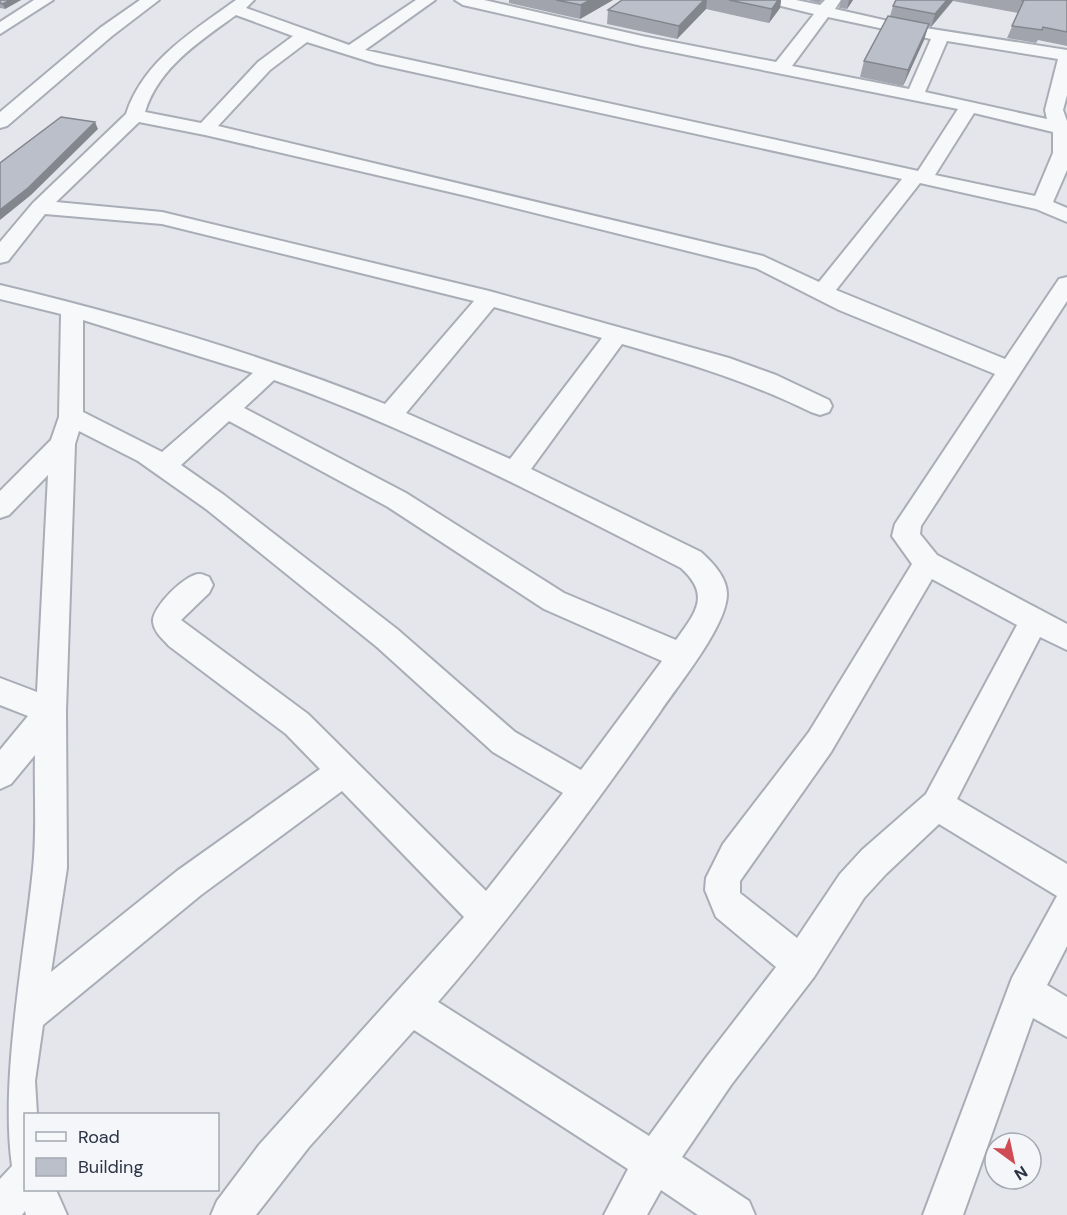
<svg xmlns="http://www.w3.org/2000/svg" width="1067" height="1215" font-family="'DM Sans',sans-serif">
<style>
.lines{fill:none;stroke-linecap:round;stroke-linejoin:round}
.minor-casing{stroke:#a9adb6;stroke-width:4}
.minor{fill:#f7f8fa;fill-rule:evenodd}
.wall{fill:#a1a4ad}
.shaded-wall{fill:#83868d}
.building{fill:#bbbfc9;stroke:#83868d;stroke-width:1.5}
</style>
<rect width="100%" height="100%" fill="#e4e6ec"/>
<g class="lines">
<defs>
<g id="minor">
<polygon points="34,0 53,0 0,34 0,22"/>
<polygon points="140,0 159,0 112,36 7,126 0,128 0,112 100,28"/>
<path d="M236,0H254L246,8L349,45L416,0H435L365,50L918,171L958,109L642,46L463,5L455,0H484L642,36L776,62L814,14L769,3L767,0H796L820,5L825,0H841L835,9L906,25L1067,50V95L1063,110L1067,121V170L1053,202L1067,208V222L1036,209L920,183L836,290L1005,359L1059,279L1067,277V301L921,526L920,534L937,555L1067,624V650L1040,637L957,799L1067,864V946L1047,985L1067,997V1037L1033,1018L963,1215H923L1012,978L1057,896L939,824L886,874L864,898L814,977L731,1085L682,1157L749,1201L755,1215H698L661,1190L647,1215H604L628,1169L414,1030L309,1147L256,1215H211L217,1201L259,1145L464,917L342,791L201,895L43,1025L35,1081L37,1114H26V1190H56L67,1215H26L25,1211L22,1215H0V1179L12,1166C0,1080 24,958 33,869C37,831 34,792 35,755L11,784L0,789V750L28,716L0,705V678L37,692L48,475L9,515L0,518V491L51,440L59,417L61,314L0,299V285C131,316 259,354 385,404L474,301L162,224L45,214L8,261L0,263V242L33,203L126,114C143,61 193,31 236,0ZM236,15L293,36L258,62L201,123L145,112C158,68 200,41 236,15ZM828,17L931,39L909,89L792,66ZM947,41L1058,59L1045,110L1047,119L925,92ZM307,42L377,64L902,179L819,282L763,256L218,126L270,70ZM974,113L1053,132V153L1035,196L935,175ZM139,122L205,135L467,196L756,268L839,310L995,374L895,524L892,536L912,564L809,732L723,844L706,878L705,890L716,917L776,967L705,1059L649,1136L438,1002C518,909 590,812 660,712C678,685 727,626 727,594C727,577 712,562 701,552L531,469L622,344C688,363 750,382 811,412L820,415L829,412L832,406L829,400L776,375L729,358L489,291L162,212L56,202ZM494,307L602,338L510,459L406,413ZM83,320L253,373L162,452L83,412ZM274,380C415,430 548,500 681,568C711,595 696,612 676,640L564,593L406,493L244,408ZM229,421L388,507L544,609L662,661L581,770L515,732L397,629L224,495L181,465ZM79,431L138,461L206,509L377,647L493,752L563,793L486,891L308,714L181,620L209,593L213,585L209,577C206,576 203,574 200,574C186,573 151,608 153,622C154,632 163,639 169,646L286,734L320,769L177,871L51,972L67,868L66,711L75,444ZM932,579L1017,625L926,794L862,850L840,874L797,938L740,893V881L831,752Z"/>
</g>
</defs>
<use href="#minor" class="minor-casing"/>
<use href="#minor" class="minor"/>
</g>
<g class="wall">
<polygon points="0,0 21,0 5,9 0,8"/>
<polygon points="509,0 613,0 580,19 509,3"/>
<polygon points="622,0 781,0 780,8 769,23 706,9 677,39 607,24 608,10"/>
<polygon points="808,0 822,0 819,3"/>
<polygon points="841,0 853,0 847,9 839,8"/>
<polygon points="896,0 1067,0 1067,46 1038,40 1036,43 1007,38 1018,13 953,1 931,27 928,26 924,40 903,86 860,77 864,61 890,16 893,6"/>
</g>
<g class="shaded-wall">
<polygon points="10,0 21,0 5,9 3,4"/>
<polygon points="590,0 613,0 580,19 581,5"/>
<polygon points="704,0 707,0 706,9 677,39 679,26"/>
<polygon points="778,0 781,0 780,8 769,23 772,9"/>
<polygon points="849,0 853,0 847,9"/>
<polygon points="947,0 953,0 931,27 935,14"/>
<polygon points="929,24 924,40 903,86 908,70"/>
<polygon points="95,122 98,129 31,195 0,220 0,210"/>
</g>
<g class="building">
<polygon points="0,0 10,0 3,4 0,3"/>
<polygon points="556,0 590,0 581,5"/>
<polygon points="622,0 704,0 679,26 608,10"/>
<polygon points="729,0 778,0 772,9"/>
<polygon points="896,0 947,0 935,14 893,6"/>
<polygon points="1021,0 1067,0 1067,32 1043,27 1042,30 1012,26 1024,0"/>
<polygon points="888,16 929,24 908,70 864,61"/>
<polygon points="61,117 95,122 28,188 0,210 0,163"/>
</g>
<rect x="24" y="1113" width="195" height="78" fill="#f4f6f9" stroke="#a4a8b1" stroke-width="1.5"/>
<rect x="36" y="1132" width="30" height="9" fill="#f7f8fa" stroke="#a4a8b1" stroke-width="1.5"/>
<text x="78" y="1143" font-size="18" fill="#2b3344">Road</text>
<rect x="36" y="1158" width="30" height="18" fill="#bbbfc9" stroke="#a4a8b1" stroke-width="1.5"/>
<text x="78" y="1173" font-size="18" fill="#2b3344">Building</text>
<g transform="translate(1013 1161) rotate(147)"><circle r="28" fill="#f4f6f9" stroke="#a4a8b1" stroke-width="1.5"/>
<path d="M0-4.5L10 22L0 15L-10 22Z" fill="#cf4b55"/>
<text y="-9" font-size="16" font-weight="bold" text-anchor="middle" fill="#2b3344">N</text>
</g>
</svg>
